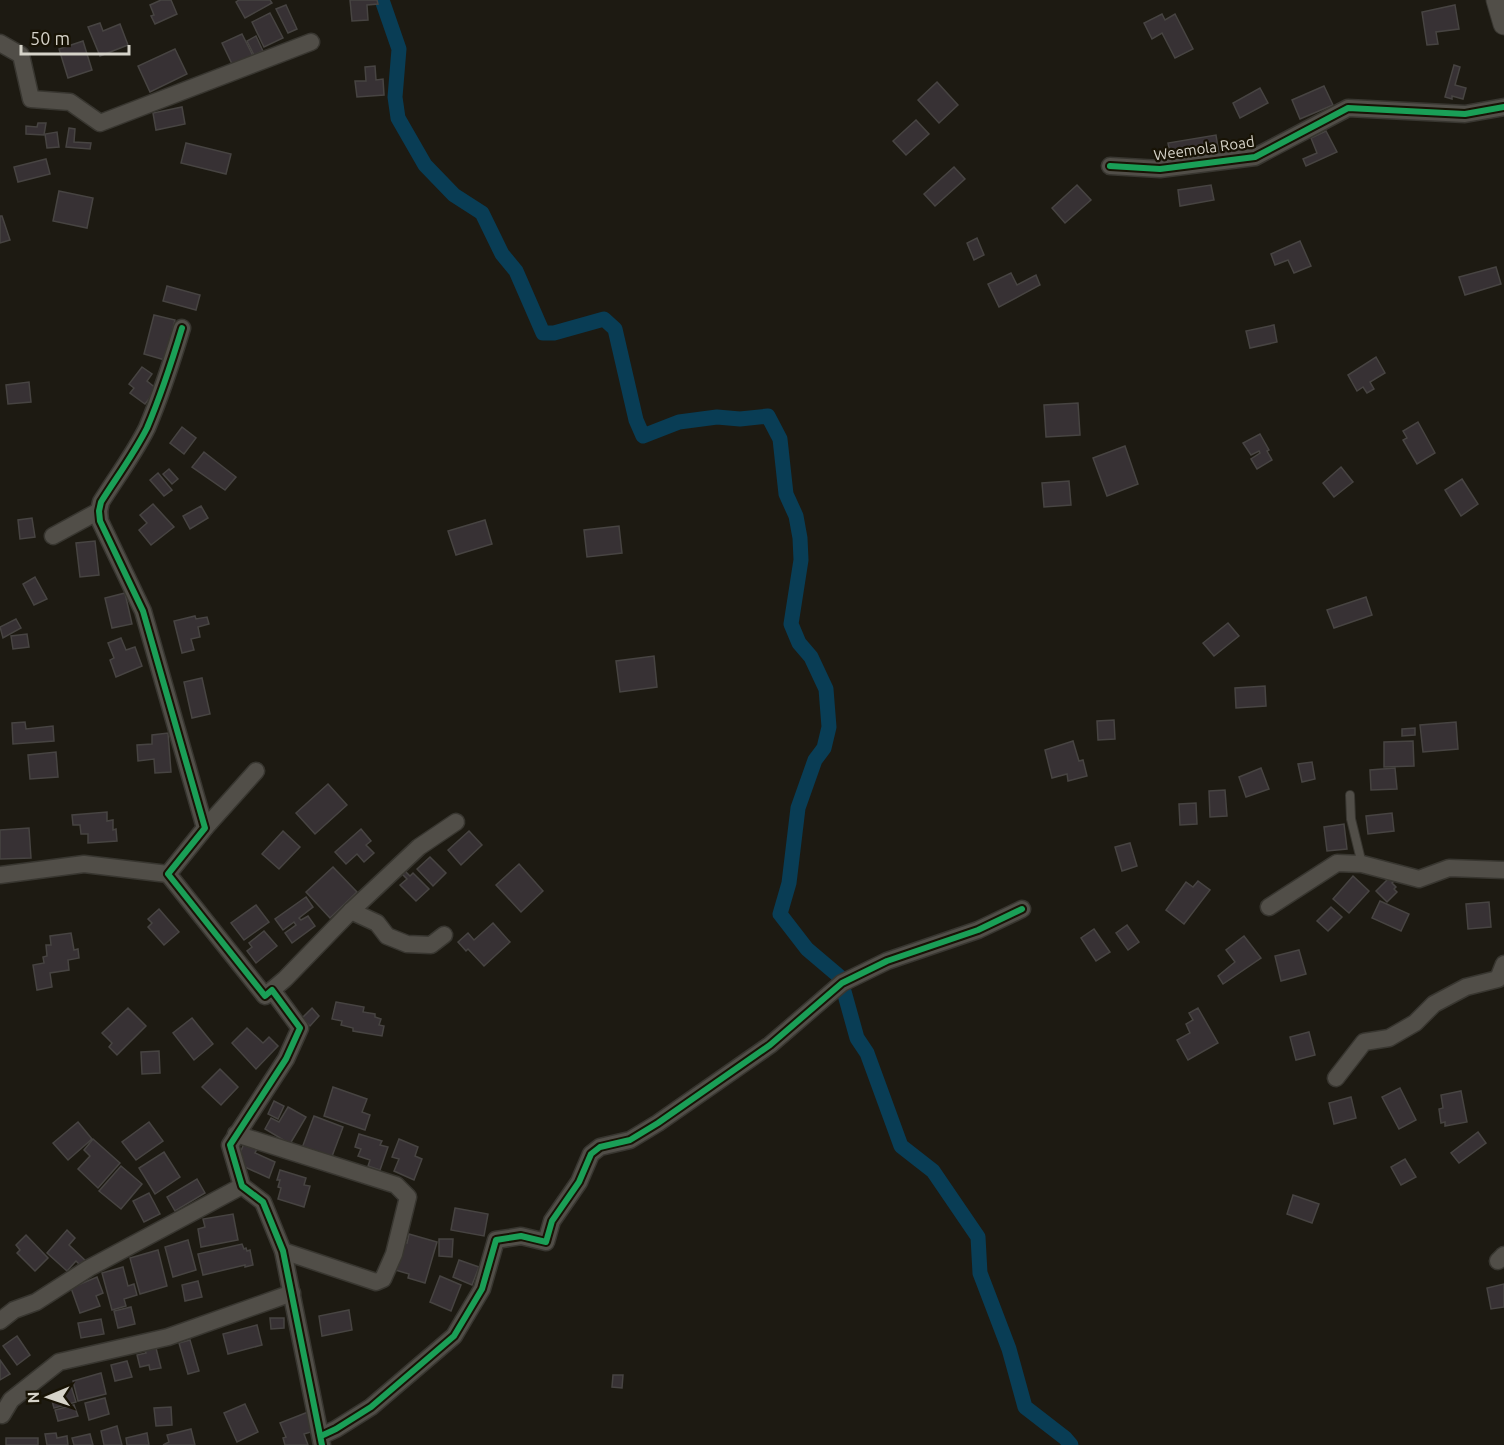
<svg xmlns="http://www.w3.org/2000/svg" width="1504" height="1445" viewBox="0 0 1504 1445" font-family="Ubuntu,sans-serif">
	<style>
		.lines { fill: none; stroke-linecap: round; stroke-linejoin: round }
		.canal { stroke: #093d55; stroke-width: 15 }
		.building { fill: #373134; stroke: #474442; stroke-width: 1.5 }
		.service-casing { stroke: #383630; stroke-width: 10 }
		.minor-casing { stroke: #383630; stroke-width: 19 }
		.tertiary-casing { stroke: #383630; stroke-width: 23 }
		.service { stroke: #514e48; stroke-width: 8 }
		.minor { stroke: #514e48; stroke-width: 16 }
		.tertiary { stroke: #514e48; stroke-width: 21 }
		.cycleway-casing { stroke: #181305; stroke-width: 10 }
		.cycleway { stroke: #1a9f57; stroke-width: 6 }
		.labels { text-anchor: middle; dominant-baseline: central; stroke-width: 4.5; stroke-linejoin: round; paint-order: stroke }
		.street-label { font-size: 15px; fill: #d6d3c9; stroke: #181305 }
	</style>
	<rect width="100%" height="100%" fill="#1d1a12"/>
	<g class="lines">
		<path class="canal" d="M382,0L399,49L395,97L398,118L425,165L454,195L482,213L502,254L516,271L543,333H554L604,319L615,329L636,420L643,436L679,422L717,417L740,419L768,416L780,439L786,494L796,516L800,538L801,560L791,624L799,643L811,657L826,689L829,727L824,748L815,760L798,808L789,883L780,914L807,949L840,977L857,1038L867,1053L901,1146L933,1171L978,1237L980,1273L1009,1349L1025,1407L1065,1438L1071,1445"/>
	</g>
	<g class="building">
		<path d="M161,0H171L177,14L155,24L151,16L154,15L150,5Z"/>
		<path d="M239,0H270L272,3L245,18L236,2Z"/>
		<path d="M350,0H377L378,4L367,5L368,20L352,21Z"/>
		<path d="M286,5L297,29L288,33L276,9Z"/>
		<path d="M1455,5L1459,29L1436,32L1438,44L1427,45L1422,12Z"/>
		<path d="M270,13L283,38L264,47L252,22Z"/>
		<path d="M1162,14L1165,20L1175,14L1193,49L1175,58L1162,33L1152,39L1144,23Z"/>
		<path d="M100,23L103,31L120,24L128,45L100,56L88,27Z"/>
		<path d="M242,34L253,56L233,66L222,43Z"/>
		<path d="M256,36L263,51L254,55L247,41Z"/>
		<path d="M83,41L92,70L68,78L59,49Z"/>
		<path d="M175,49L187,74L150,92L138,66Z"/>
		<path d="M1454,65L1460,67L1455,85L1466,88L1463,99L1452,96V99L1445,97Z"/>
		<path d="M375,66L376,80L383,79L384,95L357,97L355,81H366L365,67Z"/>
		<path d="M937,82L958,105L939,123L918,100Z"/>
		<path d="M1324,86L1333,105L1300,119L1292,100Z"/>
		<path d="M1260,88L1268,103L1240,118L1233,103Z"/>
		<path d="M182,107L185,124L156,130L153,113Z"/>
		<path d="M916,120L929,134L906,155L893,141Z"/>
		<path d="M38,123H46L44,135L26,134V126L37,127Z"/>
		<path d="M69,128L75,129L74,142L91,143L90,149L66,147Z"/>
		<path d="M1326,131L1337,152L1306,166L1303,159L1317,153L1311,138Z"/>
		<path d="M57,132L59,147L47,148L45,134Z"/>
		<path d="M1216,135L1219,154L1172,162L1168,143Z"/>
		<path d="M186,143L231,154L226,174L181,163Z"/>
		<path d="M46,159L50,174L18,182L14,167Z"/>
		<path d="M954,167L965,179L935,206L924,194Z"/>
		<path d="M1077,185L1091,200L1065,223L1052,208Z"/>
		<path d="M1211,185L1214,200L1180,206L1178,190Z"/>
		<path d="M59,191L93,198L87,228L53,221Z"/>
		<path d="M0,216H2L10,240L0,243Z"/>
		<path d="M977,238L984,255L974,260L967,243Z"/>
		<path d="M1300,241L1311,266L1294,273L1288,260L1275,265L1271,254Z"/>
		<path d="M1496,267L1501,284L1465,295L1459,277Z"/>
		<path d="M1011,273L1017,285L1036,275L1040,285L999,307L988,284Z"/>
		<path d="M167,286L200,295L196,310L163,301Z"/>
		<path d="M154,315L175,320L165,360L144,354Z"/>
		<path d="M1274,325L1277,342L1250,348L1246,331Z"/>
		<path d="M1376,357L1385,373L1370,382L1374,389L1367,393L1363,387L1357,391L1348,375Z"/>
		<path d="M142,367L152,374L147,381L157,389L145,404L130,393L134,388L129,384Z"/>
		<path d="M29,382L31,402L8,404L6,385Z"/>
		<path d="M1078,403L1080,435L1046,437L1044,405Z"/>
		<path d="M1418,422L1435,453L1417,464L1403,440L1407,438L1403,431Z"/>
		<path d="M182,427L196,438L184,454L170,443Z"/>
		<path d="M1260,434L1269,450L1267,451L1272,460L1257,469L1251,459L1260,453L1259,451L1251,455L1243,443Z"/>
		<path d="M1125,446L1138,484L1107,496L1093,458Z"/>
		<path d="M204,452L236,477L225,490L192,467Z"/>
		<path d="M1341,467L1353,482L1334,497L1323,483Z"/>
		<path d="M169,469L178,479L172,484L163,474Z"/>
		<path d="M158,473L172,490L164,496L150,480Z"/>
		<path d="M1462,479L1478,504L1461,516L1445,490Z"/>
		<path d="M1069,481L1071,505L1044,507L1042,483Z"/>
		<path d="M153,504L174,527L151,545L139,530L147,523L140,515Z"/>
		<path d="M201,506L208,518L190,529L183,516Z"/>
		<path d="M32,518L35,537L20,539L18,520Z"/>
		<path d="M485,520L492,544L456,555L448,531Z"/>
		<path d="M619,526L622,553L587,557L584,530Z"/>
		<path d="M95,541L99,575L80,577L76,543Z"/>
		<path d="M35,577L47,599L34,605L23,584Z"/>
		<path d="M125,593L132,624L112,628L105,598Z"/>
		<path d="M1366,597L1372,615L1334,628L1327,610Z"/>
		<path d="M195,616L196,619L207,617L209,624L198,627L200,637L191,639L194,650L182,653L174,621Z"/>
		<path d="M16,619L21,628L3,638L0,627Z"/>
		<path d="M1228,623L1239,636L1214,656L1203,643Z"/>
		<path d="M27,634L29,647L13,649L11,636Z"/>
		<path d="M121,638L126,650L135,647L142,666L116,677L110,660L114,658L108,643Z"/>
		<path d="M654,656L657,687L620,692L616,661Z"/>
		<path d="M202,678L210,714L192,718L184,682Z"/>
		<path d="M1265,686L1266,706L1236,708L1235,688Z"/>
		<path d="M1114,720L1115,739L1098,740L1097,721Z"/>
		<path d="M25,722L26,729L53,726L54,741L13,744L12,723Z"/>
		<path d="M1456,722L1458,749L1423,752L1420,725Z"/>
		<path d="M1415,728V735L1402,736V729Z"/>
		<path d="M168,733L171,772L155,773L154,759L138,761L137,745L152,744V735Z"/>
		<path d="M1073,741L1079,761L1083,760L1087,776L1068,781L1067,774L1052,778L1045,750Z"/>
		<path d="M1413,741L1414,766L1384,767V742Z"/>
		<path d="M56,752L58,777L30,779L28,755Z"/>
		<path d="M1312,762L1315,779L1302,782L1298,764Z"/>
		<path d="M1261,768L1269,789L1246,797L1239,777Z"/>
		<path d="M1395,768L1397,789L1371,790L1370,770Z"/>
		<path d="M328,784L347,805L315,834L296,813Z"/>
		<path d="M1225,790L1227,816L1210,817L1209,791Z"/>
		<path d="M1196,803L1197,824L1180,825L1179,804Z"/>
		<path d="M107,812V821L113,820V830L116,829L117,841L88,843V834H81L80,825H73L72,815Z"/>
		<path d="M1392,813L1394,831L1368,834L1366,816Z"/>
		<path d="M1344,824L1347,849L1327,851L1324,827Z"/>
		<path d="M29,828L31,858L0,859V830Z"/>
		<path d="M361,829L371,841L366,845L374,853L364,862L357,854L346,864L335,852Z"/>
		<path d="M283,831L300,847L279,869L262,854Z"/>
		<path d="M469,831L482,845L461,865L448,850Z"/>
		<path d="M1130,843L1137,866L1122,871L1115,847Z"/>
		<path d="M430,857L446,873L433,886L417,869Z"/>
		<path d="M519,864L543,891L521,912L496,885Z"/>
		<path d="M333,867L357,892L330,918L306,892Z"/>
		<path d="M405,871L410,876L413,873L429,889L416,901L400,885L407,879L402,874Z"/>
		<path d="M1353,876L1369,891L1349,913L1333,899Z"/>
		<path d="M1390,877L1394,881L1392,883L1396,887L1394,889L1397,892L1387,902L1376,891Z"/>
		<path d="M1198,881L1210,890L1184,924L1166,910L1186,882L1193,887Z"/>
		<path d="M306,897L313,907L299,918L301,920L308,916L315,926L292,943L285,933L296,925L294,922L283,930L275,919Z"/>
		<path d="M1380,901L1409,914L1401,931L1372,918Z"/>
		<path d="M1489,902L1491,927L1468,929L1466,904Z"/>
		<path d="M256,905L269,922L244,940L231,923Z"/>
		<path d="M1331,907L1342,917L1328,931L1317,921Z"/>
		<path d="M159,909L179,932L164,945L148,927L152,923L148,919Z"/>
		<path d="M493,923L510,942L484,966L468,949L466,951L458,942L468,933L474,940Z"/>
		<path d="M1127,925L1139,942L1128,950L1116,933Z"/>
		<path d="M1094,929L1110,952L1096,961L1081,938Z"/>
		<path d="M264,931L277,946L256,963L247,951L252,947L249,943Z"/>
		<path d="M71,933L74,950L78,949L79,958L68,960L69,970L50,973L52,987L37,990L33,965L44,963L43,957L47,956L46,945H51L50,936Z"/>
		<path d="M1244,936L1261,958L1223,984L1218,976L1235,962L1226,950Z"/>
		<path d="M1299,950L1306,974L1281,981L1275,956Z"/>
		<path d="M336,1002L364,1007L363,1012L375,1014V1017L381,1019L379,1025L384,1026L382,1036L353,1031V1028L341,1025L342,1021L332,1019Z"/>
		<path d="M128,1008L146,1026L117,1055L109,1047L112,1043L102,1033Z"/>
		<path d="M312,1008L319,1016L310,1026L302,1018Z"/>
		<path d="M1198,1008L1218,1043L1188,1060L1177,1040L1190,1033L1186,1024L1193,1020L1189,1013Z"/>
		<path d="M192,1018L213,1044L194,1060L173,1033Z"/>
		<path d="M247,1028L263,1043L269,1037L278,1046L256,1069L232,1043Z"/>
		<path d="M1309,1032L1315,1055L1296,1060L1290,1037Z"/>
		<path d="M159,1051L160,1073L142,1074L141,1052Z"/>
		<path d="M220,1069L238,1087L221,1105L202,1087Z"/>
		<path d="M333,1087L367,1099L362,1112L370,1115L365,1130L324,1116Z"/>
		<path d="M1400,1088L1416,1120L1399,1129L1382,1097Z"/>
		<path d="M1461,1091L1467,1122L1445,1126V1122L1441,1123L1439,1109L1443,1108L1441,1095Z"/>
		<path d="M1351,1097L1356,1118L1334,1124L1329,1103Z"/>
		<path d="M274,1101L284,1106L278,1119L268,1114Z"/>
		<path d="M288,1107L306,1117L290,1144L265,1129L271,1118L279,1122Z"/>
		<path d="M314,1116L343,1127L331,1159L302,1148Z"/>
		<path d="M78,1122L92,1139L68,1160L53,1143Z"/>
		<path d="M149,1122L163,1141L136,1160L122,1142Z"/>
		<path d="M1478,1132L1486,1143L1459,1163L1451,1153Z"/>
		<path d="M359,1134L382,1141L380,1145L388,1147L380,1170L368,1166L370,1160L358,1156L361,1149L355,1147Z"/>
		<path d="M93,1139L120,1163L98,1188L78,1169L90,1156L84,1150Z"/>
		<path d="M399,1139L418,1147L415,1156L422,1159L414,1180L394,1171L399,1159L392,1157Z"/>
		<path d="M245,1141L258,1147L255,1153L275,1162L269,1178L236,1163Z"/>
		<path d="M164,1152L180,1177L155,1194L139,1168Z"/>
		<path d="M1405,1159L1416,1177L1401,1185L1391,1167Z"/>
		<path d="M121,1166L142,1184L121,1209L99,1191Z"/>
		<path d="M280,1170L306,1178L304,1185L310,1186L304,1207L278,1199L281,1188L278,1187L280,1180H277Z"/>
		<path d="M197,1179L205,1193L175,1211L167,1197Z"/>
		<path d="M149,1193L160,1214L144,1222L133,1201Z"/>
		<path d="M1293,1195L1319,1204L1312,1223L1287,1214Z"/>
		<path d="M455,1208L488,1214L484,1236L451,1230Z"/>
		<path d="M233,1214L238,1240L201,1247L198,1229L205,1227L203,1219Z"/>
		<path d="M67,1230L75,1238L69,1245L88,1263L83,1268L76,1261L67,1271L47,1253Z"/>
		<path d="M409,1234L437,1242L425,1283L408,1278L409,1274L392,1269L401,1241L407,1243Z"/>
		<path d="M26,1235L48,1258L35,1271L17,1253L20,1250L16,1245Z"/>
		<path d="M439,1239H453L452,1257L439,1256Z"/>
		<path d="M188,1240L196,1270L173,1277L165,1247Z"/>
		<path d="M242,1244L244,1249L246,1248L247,1251L250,1250L253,1265L245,1267V1265L203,1275L198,1254Z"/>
		<path d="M158,1250L167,1286L140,1294L130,1258Z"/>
		<path d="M459,1260L479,1267L472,1285L453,1277Z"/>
		<path d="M123,1267L128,1286L134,1284L137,1295L124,1299L126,1306L112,1310L102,1273Z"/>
		<path d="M440,1276L461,1285L451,1311L430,1302Z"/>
		<path d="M97,1277L103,1293L96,1296L100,1306L80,1313L71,1288Z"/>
		<path d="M198,1281L202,1297L185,1301L182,1285Z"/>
		<path d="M1504,1284V1307L1491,1309L1487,1288Z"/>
		<path d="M131,1307L135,1324L118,1328L114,1311Z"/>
		<path d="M349,1310L352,1330L322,1336L319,1316Z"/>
		<path d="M270,1318H284V1328L271,1329Z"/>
		<path d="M101,1319L104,1334L81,1338L78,1323Z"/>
		<path d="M257,1325L262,1345L228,1354L223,1334Z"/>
		<path d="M17,1336L30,1355L17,1365L3,1346Z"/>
		<path d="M190,1340L199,1371L188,1374L179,1343Z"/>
		<path d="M156,1348L161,1368L150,1370L149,1365L140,1367L137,1355L146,1353L145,1350Z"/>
		<path d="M0,1360L10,1374L0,1380Z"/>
		<path d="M127,1361L132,1377L115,1381L111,1365Z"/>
		<path d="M101,1373L106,1394L78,1401L73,1381Z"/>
		<path d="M613,1375H623L622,1388L612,1387Z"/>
		<path d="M71,1386L76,1402L54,1408L51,1397L66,1393L64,1388Z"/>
		<path d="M105,1398L109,1414L89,1420L85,1403Z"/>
		<path d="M245,1404L258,1432L237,1442L224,1413Z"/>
		<path d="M74,1405L78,1416L58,1421L55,1410Z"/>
		<path d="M171,1407L172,1425L156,1426L154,1408Z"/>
		<path d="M308,1412L314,1431L304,1434L308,1445H285L283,1438L286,1437L280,1423Z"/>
		<path d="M117,1426L122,1445H104L101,1431Z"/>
		<path d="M191,1429L195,1445H163L169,1442L167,1435Z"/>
		<path d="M56,1433L57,1438L67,1436L68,1445H47L45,1434Z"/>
		<path d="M147,1433L149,1445H127L126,1438Z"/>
		<path d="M90,1434L93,1445H74L72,1438Z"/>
		<rect x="6" y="1438" width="32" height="7"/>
	</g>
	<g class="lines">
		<defs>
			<path id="service" d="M1350,795L1351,819L1362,864"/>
			<g id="minor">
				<path d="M0,43L21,55L31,99L70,102L100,123L311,42"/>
				<path d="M1110,166L1160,169L1255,157L1348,108L1465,114L1504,107"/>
				<path d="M182,328C172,361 161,395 147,428C134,454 116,478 101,502L99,511L100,521L143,611L205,828L168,874L265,996L272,990L300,1028L286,1059L230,1145L242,1186L263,1202L283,1251L322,1445"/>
				<path d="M53,536L99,511"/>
				<path d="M205,828L256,771"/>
				<path d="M0,875L84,864L168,874"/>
				<path d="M1269,907L1337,863L1362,864L1419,879L1449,868L1504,870"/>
				<path d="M351,911L377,923L387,936L407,944L431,945L444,935"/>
				<path d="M272,990L285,979L351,911L419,847L456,822"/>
				<path d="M1336,1078L1364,1042L1389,1038L1415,1023L1434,1004L1466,987L1498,979L1504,964"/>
				<path d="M236,1134L396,1185L408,1197L394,1254L383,1279L376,1282L283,1251"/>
				<path d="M1498,1261L1504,1255"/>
				<path d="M0,1321L14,1310L36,1302L89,1268L242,1186"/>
				<path d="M2,1415L11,1400L59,1362L168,1337L292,1293"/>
				<path d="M321,1436L336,1429L371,1407L454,1336L482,1289L496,1240L521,1236L546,1242L552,1221L579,1182L591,1154L600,1147L630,1140L658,1123L770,1045L842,983L887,961L978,930L1022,909"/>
			</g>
			<path id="tertiary" d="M1497,0L1504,24"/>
		</defs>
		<use href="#service" class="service-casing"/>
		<use href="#minor" class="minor-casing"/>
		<use href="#tertiary" class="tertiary-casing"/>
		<use href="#service" class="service"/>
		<use href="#minor" class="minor"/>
		<use href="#tertiary" class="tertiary"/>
		<defs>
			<g id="cycleway">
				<path d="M1110,166L1160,169L1255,157L1348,108L1465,114L1504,107"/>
				<path d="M182,328C172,361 161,395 147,428C134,454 116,478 101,502L99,511L100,521L143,611L205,828L168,874L265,996L272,990L300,1028L286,1059L230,1145L242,1186L263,1202L283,1251L322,1445"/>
				<path d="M321,1436L336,1429L371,1407L454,1336L482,1289L496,1240L521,1236L546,1242L552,1221L579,1182L591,1154L600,1147L630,1140L658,1123L770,1045L842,983L887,961L978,930L1022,909"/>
			</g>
		</defs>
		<use href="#cycleway" class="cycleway-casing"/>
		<use href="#cycleway" class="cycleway"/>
	</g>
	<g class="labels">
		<g class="street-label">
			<text transform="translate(1204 148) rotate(-8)">Weemola Road</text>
		</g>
	</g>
	<g transform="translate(48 1397) rotate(268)" stroke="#181305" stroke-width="4.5" paint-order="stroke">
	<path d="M0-4.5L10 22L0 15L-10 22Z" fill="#d6d3c9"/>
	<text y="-9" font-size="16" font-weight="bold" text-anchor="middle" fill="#d6d3c9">N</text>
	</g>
	<path d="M21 45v9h108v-9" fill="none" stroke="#d6d3c9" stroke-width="3"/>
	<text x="30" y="45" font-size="18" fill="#d6d3c9" stroke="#181305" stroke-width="4.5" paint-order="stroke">50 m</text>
</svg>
